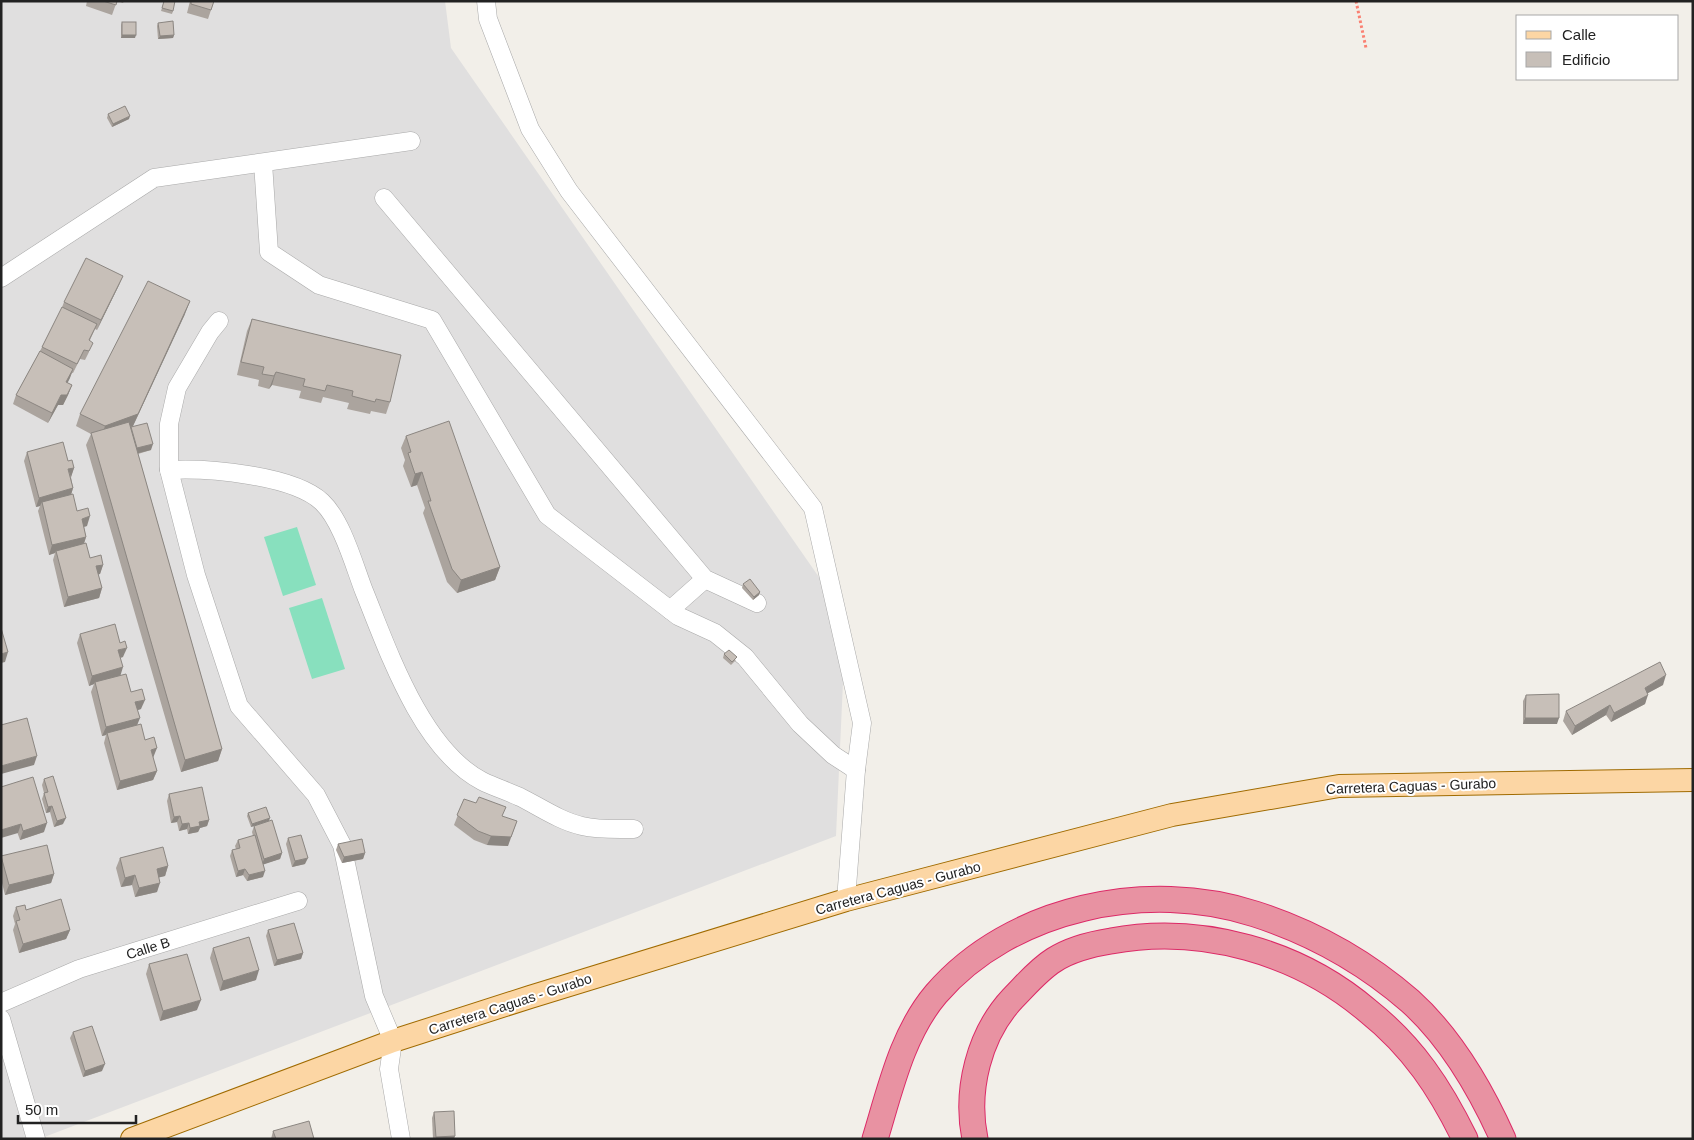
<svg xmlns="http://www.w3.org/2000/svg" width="1694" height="1140" viewBox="0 0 1694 1140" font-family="Helvetica,sans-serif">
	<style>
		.residential { fill: #e0dfdf }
		.pitch { fill: #88e0be }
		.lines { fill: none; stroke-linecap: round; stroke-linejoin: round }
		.minor-casing { stroke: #a9a9a9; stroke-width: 19 }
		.major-casing { stroke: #a06b00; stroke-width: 24 }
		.highway-casing { stroke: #dc2a67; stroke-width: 27 }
		.path { stroke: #fa8072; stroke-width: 3; stroke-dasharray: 2.5 2.5; stroke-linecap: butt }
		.minor { stroke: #fff; stroke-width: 18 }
		.major { stroke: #fcd6a4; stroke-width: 22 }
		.highway { stroke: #e892a2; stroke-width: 25 }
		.wall { fill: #aba49e }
		.shaded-wall { fill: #8b8681 }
		.building { fill: #c7bfb8; stroke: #8b8681 }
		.labels { text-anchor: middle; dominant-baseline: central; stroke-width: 4; stroke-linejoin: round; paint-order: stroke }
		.street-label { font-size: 14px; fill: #222; stroke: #fff }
	</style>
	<rect width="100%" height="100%" fill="#f2efe9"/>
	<path class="residential" d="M1,1H445L451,48L846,616L836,836L39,1139H1Z"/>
	<g class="pitch">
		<path d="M297,527L316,585L283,596L264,537Z"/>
		<path d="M322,598L345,669L312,679L289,608Z"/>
	</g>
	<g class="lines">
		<defs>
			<g id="minor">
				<path d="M486,1L488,19L530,129L569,191L813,508L862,723L856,770L846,900"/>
				<path d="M263,163L269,252L319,285L432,320L547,515L678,616L715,633L745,657L800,724L833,755L856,770"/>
				<path d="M384,198L705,579L757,603"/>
				<path d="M1,278L154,178L411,141"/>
				<path d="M219,321L210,332L177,388L169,424V470L196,575L239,706L316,795L342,845L374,996L393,1041L389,1069L401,1139"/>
				<path d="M169,470C208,468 293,475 322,502C342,521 354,565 364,591C388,650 421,749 482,781C494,787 507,791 520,797C540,807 560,821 582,826C599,830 617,829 634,829"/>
				<path d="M670,610L705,579"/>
				<path d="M1,1003L79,969L298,901"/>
				<path d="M1,1019L36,1139"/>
			</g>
			<path id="major" d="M132,1139L393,1041L530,997L846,900L1172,815L1339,786L1693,780"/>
			<g id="highway">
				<path d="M875,1139C890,1090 902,1034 936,994C1011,907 1148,879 1255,914C1311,932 1365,962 1410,1001C1450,1037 1481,1090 1503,1139"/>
				<path d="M975,1139C965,1090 979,1034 1013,998C1026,985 1038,970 1054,960C1071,949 1092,944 1111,941C1201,924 1299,952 1368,1011C1413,1047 1440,1088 1465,1139"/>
			</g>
		</defs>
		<use href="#minor" class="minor-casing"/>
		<use href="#major" class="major-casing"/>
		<use href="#highway" class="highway-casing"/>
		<path class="path" d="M1356,1L1366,48"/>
		<use href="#minor" class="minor"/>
		<use href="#major" class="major"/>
		<use href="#highway" class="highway"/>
	</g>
	<g class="wall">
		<path d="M87,1H124L123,3L117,1L112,15L86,6Z"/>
		<path d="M164,1L173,11L172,14L161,11Z"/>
		<path d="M190,1H214L208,19L187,13Z"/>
		<path d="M122,22L135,38H121V25Z"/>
		<path d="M158,23L174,35L173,38L158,39L157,26Z"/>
		<path d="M108,114L129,119L112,127L107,118Z"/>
		<path d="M123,276L119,285L97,330L95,329L90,340L89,352L85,360L80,359L73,373H72L67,383L72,385L68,395L63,405H58L48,423L13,404L16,395L40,351L61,310L64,302Z"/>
		<path d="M185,314L133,426L151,450L138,454L222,749L218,761L181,772L86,445L91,434L76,426L80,414Z"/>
		<path d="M252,319L390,402L386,414L371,411L370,414L347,409L349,403L323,397L321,403L299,398L301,391L272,385L269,389L258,386L259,380L237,375L247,331Z"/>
		<path d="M406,436L500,567L495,580L457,593L447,582L423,513L425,508L417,485L411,487L403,466L405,460L401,448Z"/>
		<path d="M27,452L68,461L74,468L71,477L73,488L71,495L77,511L87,526L84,527L86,537L84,544L90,558L103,565L100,574H98L102,588L99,598L64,607L53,560L55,553L49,555L38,511L40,506L36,507L24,461Z"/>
		<path d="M743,584L760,592L759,595L753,600L742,588Z"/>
		<path d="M80,634L123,657L120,658V676L131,692L141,709L137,710V725L145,740L153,758L157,771L153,780L117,790L104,743L106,735L102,736L91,692L94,684L89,686L77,643Z"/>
		<path d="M724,654L736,660L731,665L723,658Z"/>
		<path d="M1663,685L1647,693L1645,704L1611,722L1606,715L1572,735L1563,721L1566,711Z"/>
		<path d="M1526,695L1557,724H1523V701Z"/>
		<path d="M44,779L63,824L54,827L50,812L46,813L42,799L44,793L42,785Z"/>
		<path d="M1,787L44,832L20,840Z"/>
		<path d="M169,794L209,820L207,826L200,828L198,832L188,834L187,829L179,831L177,822L171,823L167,801Z"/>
		<path d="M464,799L502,816L508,846L487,845L474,840L454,825Z"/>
		<path d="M248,813L269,821L282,853L280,859L263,864V877L247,881L243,875L236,877L230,856L232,850L236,849L235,846L238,840L253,836L252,832L254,826L251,827L247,816Z"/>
		<path d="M288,838L305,864L292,867L286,844Z"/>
		<path d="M338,844L365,853L363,859L342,863L336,850Z"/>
		<path d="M1,856L54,874L51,883L5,895L1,879Z"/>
		<path d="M120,858L168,866L165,876L159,877L157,892L135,897L132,885L121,887L116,868Z"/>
		<path d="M16,907L70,930L66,939L19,953L13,930L15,924L13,916Z"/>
		<path d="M268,930L303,953L301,959L274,966L266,936Z"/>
		<path d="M213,948L256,980L220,991L210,958Z"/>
		<path d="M149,964L197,1010L160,1021L146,974Z"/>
		<path d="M73,1032L102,1071L83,1077L70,1038Z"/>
		<path d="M434,1112L454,1139H433L432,1118Z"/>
		<path d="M273,1131L314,1139H271Z"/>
	</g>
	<g class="shaded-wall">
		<path d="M122,35H136L135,38H121Z"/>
		<path d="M174,35L173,38L158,39L160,36Z"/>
		<path d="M130,116L129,119L112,127L113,124Z"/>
		<path d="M123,276L119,285L97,330L101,320Z"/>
		<path d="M190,301L185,314L133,426L101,439L105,426Z"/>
		<path d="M73,369L70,378L63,392L66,382Z"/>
		<path d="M276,372L272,385L269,389L274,376Z"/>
		<path d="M72,385L68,395L63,405H58L48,423L52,413L61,395Z"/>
		<path d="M153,444L151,450L135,454L137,448Z"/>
		<path d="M74,468L71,477L68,469Z"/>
		<path d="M422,472L417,485L411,487L415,474Z"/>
		<path d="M73,488L70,498L42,502L40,506L36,507L39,498Z"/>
		<path d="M90,516L87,526L78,528L82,519Z"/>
		<path d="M86,537L83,546L56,551L55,553L49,555L52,545Z"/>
		<path d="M103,565L100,574L93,576L96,566Z"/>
		<path d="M500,567L495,580L457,593L461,580Z"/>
		<path d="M102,588L99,598L64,607L68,597Z"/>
		<path d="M760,592L759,595L753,600L754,597Z"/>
		<path d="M127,648L123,657L115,659L118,650Z"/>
		<path d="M8,652L5,662L1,663V654Z"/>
		<path d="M123,667L120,677L95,682L94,684L89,686L92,676Z"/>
		<path d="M1666,675L1663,685L1641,697L1645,688Z"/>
		<path d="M1648,695L1645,704L1611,722L1614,713Z"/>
		<path d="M145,700L141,709L132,712L135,702Z"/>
		<path d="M1610,705L1606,715L1572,735L1575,726Z"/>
		<path d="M140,718L136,728L107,733L106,735L102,736L106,727Z"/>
		<path d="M1525,718H1559L1557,724H1523Z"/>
		<path d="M157,748L153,758L151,750Z"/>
		<path d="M222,749L218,761L181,772L185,760Z"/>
		<path d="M37,756L34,765L1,774V766Z"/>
		<path d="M157,771L153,780L117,790L120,781Z"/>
		<path d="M52,806L50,812L46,813L48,807Z"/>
		<path d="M180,816L177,822L171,823L174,817Z"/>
		<path d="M66,818L63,824L54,827L57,821Z"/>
		<path d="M270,818L269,821L251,827L252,824Z"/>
		<path d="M209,820L207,826L200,828L198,832L188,834L190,828L199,822Z"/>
		<path d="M517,821L508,846L487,845L491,836Z"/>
		<path d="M47,823L44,832L20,840L23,831Z"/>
		<path d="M189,823L187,829L179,831L182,824Z"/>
		<path d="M21,824L18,833L1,838V830Z"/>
		<path d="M282,853L280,859L262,865L264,859Z"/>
		<path d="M365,853L363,859L342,863L344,857Z"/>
		<path d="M308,858L305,864L292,867L295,861Z"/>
		<path d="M168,866L165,876L153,879L157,869Z"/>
		<path d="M245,869L243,875L236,877L238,871Z"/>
		<path d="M265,871L263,877L247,881L249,875Z"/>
		<path d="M54,874L51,883L5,895L9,885Z"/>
		<path d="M135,875L132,885L121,887L125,878Z"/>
		<path d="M160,883L157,892L135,897L139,888Z"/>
		<path d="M70,930L66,939L19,953L23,944Z"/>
		<path d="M303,953L301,959L274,966L277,960Z"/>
		<path d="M259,970L256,980L220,991L223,981Z"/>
		<path d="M201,1000L197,1010L160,1021L163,1011Z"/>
		<path d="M105,1064L102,1071L83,1077L85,1071Z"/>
		<path d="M455,1136L454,1139H435L436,1137Z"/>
	</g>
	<g class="building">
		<path d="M103,1H117L116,5Z"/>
		<path d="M164,1H175L173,11L162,8Z"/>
		<path d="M191,1H214L211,10L191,4Z"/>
		<path d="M173,21L174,35L160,36L158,23Z"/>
		<rect x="122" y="22" width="14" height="13"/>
		<path d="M125,106L130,116L113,124L108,114Z"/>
		<path d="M86,258L123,276L101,320L64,302Z"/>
		<path d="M148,281L190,301L138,414L105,426L80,414Z"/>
		<path d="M62,307L97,324L89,340L93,343L89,351L84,350L77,364L42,347Z"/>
		<path d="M252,319L401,355L390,402L376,399L375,402L352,396L353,391L327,385L325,391L303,386L305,379L276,372L274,376L262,374L264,367L241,362Z"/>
		<path d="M40,351L73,369L66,382L72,385L67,395H61L52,413L16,395Z"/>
		<path d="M449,421L500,567L461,580L452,569L428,501H431L422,472L415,474L408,453L411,452L406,436Z"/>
		<path d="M129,422L222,749L185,760L91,433Z"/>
		<path d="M147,423L153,444L137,448L131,427Z"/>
		<path d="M63,442L68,461L72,460L74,468L68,469L73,488L39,498L27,452Z"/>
		<path d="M73,494L77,511L88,508L90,516L82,519L86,537L52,545L42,502Z"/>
		<path d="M86,543L90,558L101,555L103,565L96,566L102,588L68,597L56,551Z"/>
		<path d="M750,579L760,592L754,597L743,584Z"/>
		<path d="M115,624L120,643L125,641L127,648L118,650L123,667L92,676L80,634Z"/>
		<path d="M1,628L8,652L1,654Z"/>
		<path d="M729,650L737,657L732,662L724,654Z"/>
		<path d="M1660,662L1666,675L1645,688L1648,695L1614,713L1610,705L1575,726L1566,711Z"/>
		<path d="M126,674L131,692L142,689L145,700L135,702L140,718L106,727L95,682Z"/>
		<path d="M1559,694V718H1525L1526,695Z"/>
		<path d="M27,718L37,756L1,766V725Z"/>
		<path d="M141,724L145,740L154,737L157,748L151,750L157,771L120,781L107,733Z"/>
		<path d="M53,776L66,818L57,821L52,806L48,807L44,793L48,792L44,779Z"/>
		<path d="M33,777L47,823L23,831L21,824L1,830V787Z"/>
		<path d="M202,787L209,820L199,822L200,826L190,828L189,823L182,824L180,816L174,817L169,794Z"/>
		<path d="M479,797L506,807L502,816L517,821L511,837L491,836L478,831L457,815L464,799L476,803Z"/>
		<path d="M266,807L270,818L252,824L248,813Z"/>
		<path d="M272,820L282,853L264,859L254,826Z"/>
		<path d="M255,835L265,871L249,875L245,869L238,871L232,850L240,848L238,840Z"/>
		<path d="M301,835L308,858L295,861L288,838Z"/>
		<path d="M362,839L365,853L344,857L338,844Z"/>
		<path d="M47,845L54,874L9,885L1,856Z"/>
		<path d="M163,847L168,866L157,869L160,883L139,888L135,875L125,878L120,858Z"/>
		<path d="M61,899L70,930L23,944L16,921L20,920L16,907L25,905L26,910Z"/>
		<path d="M294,923L303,953L277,960L268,930Z"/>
		<path d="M249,937L259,970L223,981L213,948Z"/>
		<path d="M187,954L201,1000L163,1011L149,964Z"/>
		<path d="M92,1026L105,1064L85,1071L73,1032Z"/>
		<path d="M454,1111L455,1136L436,1137L434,1112Z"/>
		<path d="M309,1121L314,1139H276L273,1131Z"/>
	</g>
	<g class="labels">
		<g class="street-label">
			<text transform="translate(1411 786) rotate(-2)">Carretera Caguas - Gurabo</text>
			<text transform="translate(898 888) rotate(-15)">Carretera Caguas - Gurabo</text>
			<text transform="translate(148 948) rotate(-17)">Calle B</text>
			<text transform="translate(510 1004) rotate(-18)">Carretera Caguas - Gurabo</text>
		</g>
	</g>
	<rect width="1694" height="1140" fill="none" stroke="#222222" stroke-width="5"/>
	<rect x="1516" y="15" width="162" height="65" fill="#ffffff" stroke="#a7a7a7"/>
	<rect x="1526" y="31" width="25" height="8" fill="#fcd6a4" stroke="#a7a7a7"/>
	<text x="1562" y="40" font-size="15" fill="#222222">Calle</text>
	<rect x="1526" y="52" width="25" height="15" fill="#c7bfb8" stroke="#a7a7a7"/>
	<text x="1562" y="65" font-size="15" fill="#222222">Edificio</text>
	<path d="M18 1115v8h118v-8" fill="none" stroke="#222222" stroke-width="2.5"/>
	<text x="25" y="1115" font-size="15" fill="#222222" stroke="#ffffff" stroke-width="4" paint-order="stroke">50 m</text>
</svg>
